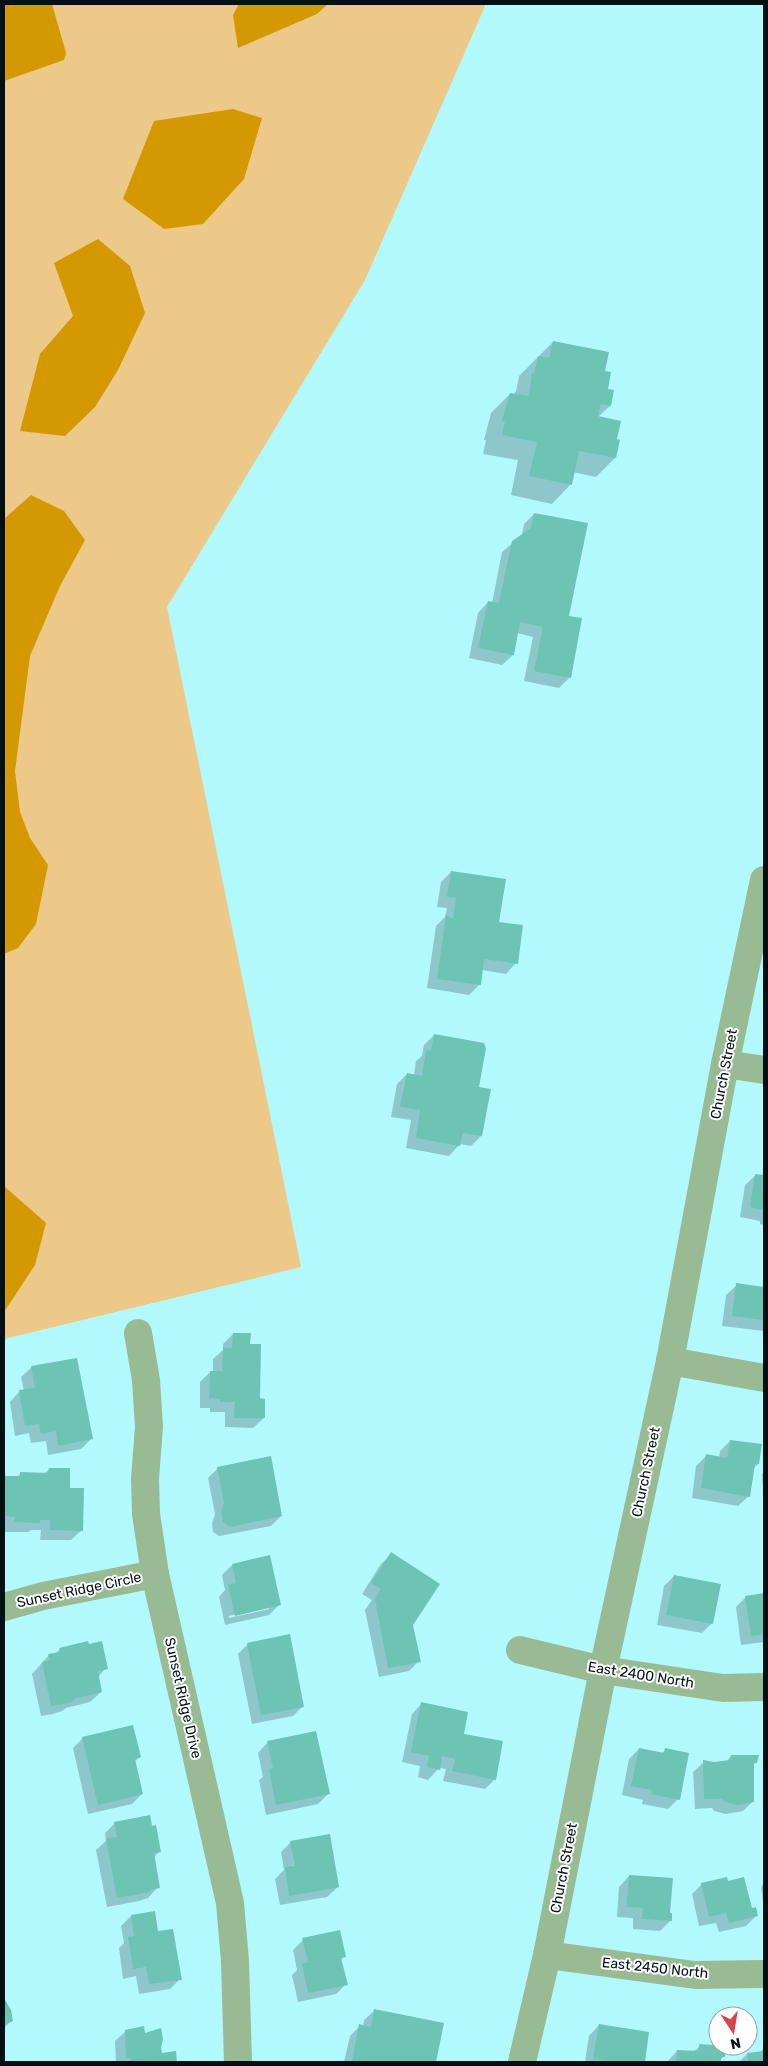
<svg xmlns="http://www.w3.org/2000/svg" width="768" height="2066" viewBox="0 0 768 2066" font-family="Rubik,sans-serif">
	<style>
		.green { fill: #ecc889 }
		.forest { fill: #d49900 }
		.shadow { fill: #0003; fill-rule: evenodd }
		.building { fill: #6dc3b4 }
		.lines { fill: none; stroke-linecap: round; stroke-linejoin: round }
		.minor { stroke: #99bb93; stroke-width: 28 }
		.labels { text-anchor: middle; dominant-baseline: central; stroke-width: 4; stroke-linejoin: round; paint-order: stroke }
		.street-label { font-size: 14px; fill: #011113; stroke: #fff }
	</style>
	<rect width="100%" height="100%" fill="#b2f9fe"/>
	<path class="green" d="M4,4H486L365,280L167,607L301,1267L4,1339Z"/>
	<g class="forest">
		<path d="M4,4H52L66,53L64,60L4,81Z"/>
		<path d="M239,4H328L317,14L238,48L233,15Z"/>
		<path d="M233,109L262,118L244,179L203,224L164,229L123,199L154,121Z"/>
		<path d="M98,239L130,266L145,313L118,370L95,407L65,436L20,431L40,354L73,316L54,263Z"/>
		<path d="M31,495L64,511L85,540L60,586L30,656L15,771L20,812L30,838L48,865L36,924L18,948L4,954V519Z"/>
		<path d="M4,1186L46,1223L35,1265L4,1312Z"/>
	</g>
	<g class="shadow">
		<path d="M553,342L604,372L610,406L598,417L615,440V458L596,477L573,472L571,484L552,504L511,495L518,460L483,454L486,440H484L491,413L510,394L513,395L516,391L519,376Z"/>
		<path d="M534,514L568,617L569,678L559,688L524,681L533,637L517,633L513,655L502,665L469,658L478,613L488,602L492,603L502,552L522,535L524,524Z"/>
		<path d="M451,872L498,923L516,963L506,974L482,970L479,985L469,995L427,988L436,926L445,917L447,908L437,907L441,882Z"/>
		<path d="M434,1035L477,1088L481,1136L471,1146L460,1144L449,1156L406,1148L411,1120L391,1117L397,1084L407,1074L414,1075L416,1061L422,1056L424,1045Z"/>
		<path d="M756,1175L764,1176V1225L760,1224V1221L740,1217L745,1185Z"/>
		<path d="M737,1285L764,1288V1331L722,1326L726,1295Z"/>
		<path d="M233,1334L249,1345L258,1400L264,1418L253,1428L225,1427V1412H210V1408H200V1382L210,1372H213V1359L223,1350V1344Z"/>
		<path d="M32,1367L91,1439L81,1449L48,1455L46,1441L31,1443L29,1433L15,1436L10,1402L20,1391H24L21,1377Z"/>
		<path d="M730,1441L758,1464L753,1469L749,1496L738,1506L692,1498L696,1466L706,1456L719,1458L720,1451Z"/>
		<path d="M218,1468L281,1516L271,1526L219,1536L213,1532L212,1523L215,1514L208,1478Z"/>
		<path d="M49,1469L69,1489L82,1530L71,1540H40L41,1530H31L28,1532H5L4,1480L6,1478H17L21,1473L44,1474Z"/>
		<path d="M764,1472V1507L762,1474Z"/>
		<path d="M392,1554L419,1661L409,1671L379,1677L365,1610L372,1600L362,1594L381,1564Z"/>
		<path d="M232,1565L279,1605L269,1615L225,1625L219,1597L225,1590L222,1575ZM269,1607V1609L229,1618V1616Z"/>
		<path d="M674,1576L712,1623L702,1633L657,1625L664,1586Z"/>
		<path d="M764,1594V1642L741,1645L736,1607L746,1597Z"/>
		<path d="M248,1644L303,1706L293,1716L252,1724L238,1654Z"/>
		<path d="M60,1649L106,1668L98,1677L101,1692L90,1702L66,1708L62,1711L53,1714L41,1716L32,1674L49,1655L55,1654Z"/>
		<path d="M422,1703L463,1735L495,1779L485,1789L443,1781L446,1769L439,1768L428,1780L418,1777L420,1766L402,1762L412,1714Z"/>
		<path d="M83,1738L140,1757L134,1762L142,1794L132,1804L88,1814L73,1748Z"/>
		<path d="M268,1742L328,1794L318,1804L266,1815L259,1780L263,1777L258,1753Z"/>
		<path d="M639,1749L661,1754L666,1749L678,1799L668,1809L642,1804L643,1800L622,1795L629,1759Z"/>
		<path d="M731,1756L756,1762L753,1765V1801L743,1811L726,1814L714,1811L712,1808L695,1809L693,1772L704,1762L714,1763L726,1762Z"/>
		<path d="M115,1823L160,1851L154,1857L158,1887L148,1898L139,1901L107,1907L96,1850L106,1841L105,1833Z"/>
		<path d="M291,1842L338,1887L327,1897L280,1905L275,1879L284,1870L281,1852Z"/>
		<path d="M629,1876L670,1921L660,1931L633,1929V1918L617,1917L619,1887Z"/>
		<path d="M727,1883L756,1916L746,1926L719,1932L716,1923L699,1926L692,1894L702,1884Z"/>
		<path d="M764,1883V1907L761,1887Z"/>
		<path d="M131,1916L180,1979L170,1989L139,1994L136,1976L123,1979L119,1948L124,1943L121,1926Z"/>
		<path d="M303,1940L344,1956L341,1960L346,1984L336,1994L298,2002L292,1975L297,1970L293,1950Z"/>
		<path d="M4,2001L10,2011L12,2020L4,2028Z"/>
		<path d="M375,2010L443,2024L435,2062H344L350,2036L360,2026L363,2027L364,2020Z"/>
		<path d="M599,2025L648,2033L643,2062H585L589,2036Z"/>
		<path d="M126,2031L144,2034L160,2047L161,2055L175,2053L176,2062H116L115,2041Z"/>
		<path d="M700,2046L724,2056L719,2062H667L677,2051L693,2052Z"/>
		<path d="M764,2048V2062H739L747,2054L759,2053Z"/>
	</g>
	<g class="building">
		<path d="M553,341L609,352L605,371L611,372L608,389L614,390L611,406L601,404L598,416L621,421L617,439L620,440L616,458L579,451L572,485L529,476L537,442L502,435L505,422L502,421L510,393L529,396L532,373H534L538,356L549,358Z"/>
		<path d="M534,513L588,523L569,616L582,618L571,678L534,671L543,627L520,622L514,655L478,648L488,601L499,603L512,541L531,528Z"/>
		<path d="M451,871L506,879L499,922L523,925L518,964L484,959L481,985L437,979L446,915L453,919L456,898L447,897Z"/>
		<path d="M434,1034L484,1043L486,1048L479,1087L491,1089L482,1136L463,1133L460,1146L416,1138L420,1110L400,1107L407,1073L422,1076L426,1050L431,1051Z"/>
		<path d="M755,1174L764,1175V1210L750,1207Z"/>
		<path d="M736,1283L764,1287V1320L732,1316Z"/>
		<path d="M233,1333H251L250,1344H261L260,1398L265,1399V1418H234L235,1402H220V1399L209,1398L210,1371H222L223,1348H232Z"/>
		<path d="M77,1358L93,1439L58,1446L56,1431L41,1434L39,1424L25,1426L19,1390L35,1388L31,1366Z"/>
		<path d="M730,1440L762,1444L759,1464H755L750,1497L701,1488L706,1454L727,1458Z"/>
		<path d="M271,1456L282,1516L230,1527L223,1522L221,1512L224,1503L217,1467Z"/>
		<path d="M49,1468H70V1488H84L83,1531L50,1530V1520H40V1523L14,1522L15,1517L4,1516L5,1476H20V1472L48,1473Z"/>
		<path d="M391,1552L440,1584L413,1625L421,1662L388,1668L375,1599L381,1589L371,1583Z"/>
		<path d="M270,1555L281,1605L235,1616L228,1585L236,1583L232,1564Z"/>
		<path d="M674,1575L721,1584L713,1624L666,1615Z"/>
		<path d="M764,1593V1634L751,1636L745,1596Z"/>
		<path d="M290,1634L304,1707L261,1715L247,1643Z"/>
		<path d="M88,1641L89,1644L102,1641L108,1669L98,1671L102,1692L74,1699V1701L64,1704L51,1706L42,1662L50,1660L48,1654L61,1652L59,1648Z"/>
		<path d="M421,1702L468,1712L464,1734L503,1741L496,1780L452,1771L455,1759L442,1756L440,1770L427,1767L429,1756L411,1752Z"/>
		<path d="M133,1725L141,1757L135,1759L143,1794L98,1805L82,1737Z"/>
		<path d="M316,1731L330,1794L276,1805L269,1769L273,1768L267,1741Z"/>
		<path d="M639,1748L664,1753L665,1748L689,1753L680,1800L651,1794L652,1790L631,1786Z"/>
		<path d="M731,1755H759L757,1763H754V1802L737,1805L725,1802L722,1799H704L703,1760L714,1762L730,1760Z"/>
		<path d="M150,1815L152,1826L156,1825L161,1852L154,1853L160,1888L150,1890V1892L117,1898L106,1839L117,1837L114,1822Z"/>
		<path d="M330,1834L339,1887L289,1896L285,1867L295,1866L290,1841Z"/>
		<path d="M629,1875L673,1878L670,1913H672V1921L642,1919L643,1908L627,1907Z"/>
		<path d="M727,1877L728,1881L744,1877L752,1908L756,1907L758,1916L729,1923L726,1913L709,1917L701,1883Z"/>
		<path d="M155,1911L158,1931L173,1929L182,1980L149,1984L146,1967L133,1969L128,1937L134,1936L131,1915Z"/>
		<path d="M340,1930L346,1957L341,1958L348,1985L308,1993L302,1964L308,1962L302,1938Z"/>
		<path d="M4,1998L11,2010L13,2021L4,2025Z"/>
		<path d="M374,2009L444,2023L436,2062H352L359,2024L371,2027Z"/>
		<path d="M599,2024L649,2032L645,2062H610L593,2059Z"/>
		<path d="M144,2026L145,2033L161,2028L163,2039L161,2048L162,2053L176,2051L177,2062H132L130,2058H126L125,2030Z"/>
		<path d="M699,2044L726,2046L725,2057H721V2062H676L677,2050L699,2051Z"/>
		<path d="M764,2051V2062H748L747,2053Z"/>
	</g>
	<g class="lines">
		<g class="minor">
			<path d="M725,1064L764,1070"/>
			<path d="M138,1333L146,1380L149,1427L145,1479L146,1514L155,1574L230,1903L235,1961L238,2062"/>
			<path d="M670,1361L764,1378"/>
			<path d="M4,1607L43,1596L155,1574"/>
			<path d="M520,1650L603,1670L723,1688L764,1687"/>
			<path d="M547,1955L695,1975L764,1974"/>
			<path d="M522,2062L547,1955L603,1670L670,1361L725,1064L764,880"/>
		</g>
	</g>
	<g class="labels">
		<g class="street-label">
			<text transform="translate(724 1074) rotate(-79)">Church Street</text>
			<text transform="translate(646 1472) rotate(-78)">Church Street</text>
			<text transform="translate(79 1590) rotate(-12)">Sunset Ridge Circle</text>
			<text transform="translate(641 1675) rotate(9)">East 2400 North</text>
			<text transform="translate(183 1698) rotate(77)">Sunset Ridge Drive</text>
			<text transform="translate(564 1868) rotate(-79)">Church Street</text>
			<text transform="translate(655 1968) rotate(6)">East 2450 North</text>
		</g>
	</g>
	<rect width="768" height="2066" fill="none" stroke="#011113" stroke-width="10"/>
	<g transform="translate(733 2031) rotate(168)"><circle r="24" fill="#ffffff" stroke="#99a0a1"/>
	<path d="M0-4L9 19L0 12L-9 19Z" fill="#d4444c"/>
	<text y="-8" font-size="14" font-weight="bold" text-anchor="middle" fill="#011113">N</text>
	</g>
</svg>
